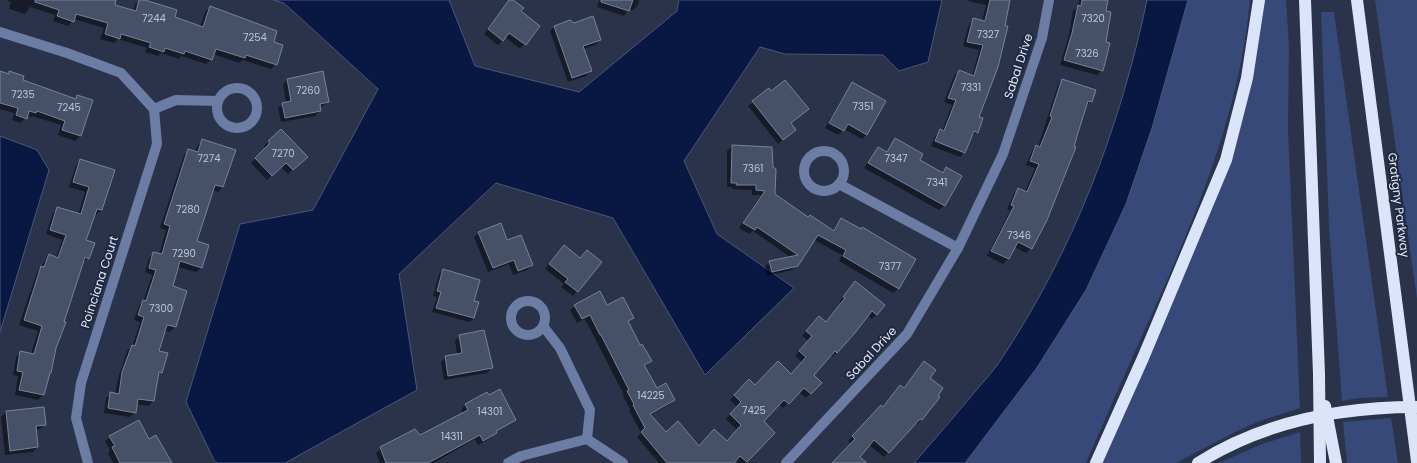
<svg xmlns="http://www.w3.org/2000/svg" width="1417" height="463" viewBox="0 0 1417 463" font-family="Poppins,sans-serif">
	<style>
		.green { fill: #364978 }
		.water { fill: #091743; stroke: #4b567a }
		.shadow { fill: #0007 }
		.building { fill: #465168; stroke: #76829b }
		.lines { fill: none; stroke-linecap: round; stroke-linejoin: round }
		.minor { stroke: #6b7da5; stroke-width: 10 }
		.highway { stroke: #dbe4f8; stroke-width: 12 }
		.labels { text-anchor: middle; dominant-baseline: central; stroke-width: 4; stroke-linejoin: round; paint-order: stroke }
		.number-label { font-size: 10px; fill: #bcc4d5 }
		.street-label { font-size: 12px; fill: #e4eaf9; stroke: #20293f }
	</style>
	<rect width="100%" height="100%" fill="#2a3349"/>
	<g class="green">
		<path d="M1188,0H1250C1240,109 1200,206 1156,305C1132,358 1109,410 1086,463H965L1036,369L1086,290L1126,204Z"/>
		<path d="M1263,0H1286L1289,47L1288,129L1300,408L1260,421L1235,432L1176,463H1101L1213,207Z"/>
		<path d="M1375,0H1417V299Z"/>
		<path d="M1321,12H1334L1388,397L1359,398L1342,401L1329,227Z"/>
		<path d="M1391,418L1398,463H1347L1343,422Z"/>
		<path d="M1300,432L1301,463H1219L1262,444Z"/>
	</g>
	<g class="water">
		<path d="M273,0H449L475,66L579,92L677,11L679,0H942L928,62L899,71L883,55L785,54L760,47L684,161L717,234L794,288L705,375L613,218L496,183L399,274L417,390L285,463H218L215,462L186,402L240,224L313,210L378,89L284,3Z"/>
		<path d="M1147,0H1188L1152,128L1126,204L1086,290L1036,369L965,463H914C934,440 954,417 973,394C982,383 992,373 1000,361C1073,252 1120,128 1147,0Z"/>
		<path d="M0,136L37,150L49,170L0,332Z"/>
	</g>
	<g class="shadow">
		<path d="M6,0H115L113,6L133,12L135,4L142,0L173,18L200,27L205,12L210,7L272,43L276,64L271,69L242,60L239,63L213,54L211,60L206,64L181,56L179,59L161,53L158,56L145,52L147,48L118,39L114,43L100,39L104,28L74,19L68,26L53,21L55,15L30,7L25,14L9,9L11,2Z"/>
		<path d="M510,0L520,12L539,26L520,49L505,37L498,45L484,34Z"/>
		<path d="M599,0H639L638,5L633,10L629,9L624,16L597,7Z"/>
		<path d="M969,0H1009L978,117L977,132L971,136L964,153L960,157L931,146L936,135L942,131L952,105L944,102L954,76L959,71L972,76L974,69L979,50L963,46L969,24L974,19L982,21L986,5L968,1Z"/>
		<path d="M1079,0H1107L1105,12L1102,70L1097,75L1060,65L1068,39L1073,11L1078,6Z"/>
		<path d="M555,26L600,40L595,45L583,49L591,71L586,76L568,82L550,31Z"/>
		<path d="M0,72L7,74L10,72L22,81L74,99L77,96L92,101L80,136L75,141L58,135L61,125L32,116L31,117L27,116L21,123L12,120L14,113L0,109Z"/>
		<path d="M287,80L328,102L320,108V111L315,116L281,122L278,108L286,103L283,84Z"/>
		<path d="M1062,80L1091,101L1086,106L1031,248L1026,253L1014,247L1008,259L1003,264L987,256L1010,211L1007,209L1014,194L1018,189L1025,192L1035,168L1026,165L1032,151L1036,146L1038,147L1058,85Z"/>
		<path d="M852,83L866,135L862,139L844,129L838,135L825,128L848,88Z"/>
		<path d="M771,93L802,114L790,124V134L778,144L748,106L753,102Z"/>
		<path d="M281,130L306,157L288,174L281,167L267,180L251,163L265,150L264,146Z"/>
		<path d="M895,139L918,160L942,173L946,169L960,177L944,206L939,210L864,168L878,148L886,152Z"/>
		<path d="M203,140L235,150L223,187L218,192L213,190L196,242L201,268L196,272L178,267L172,287L186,291L175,327L170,332L164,330L158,351L161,372L157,376L153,401L149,406L136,404L135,412L130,417L104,413L106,398L111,393L115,394L118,378L127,351L132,347L140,322L134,320L139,306L143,302L152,275L145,272L149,258L154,253L159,255L166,230L160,228L184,155L189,150L195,152L198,145Z"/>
		<path d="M732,146L774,194L808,218L833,231L841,219L914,259L898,289L893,293L839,261L842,255L814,240L792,270L767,276L765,266L770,262L790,257L753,231L749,234L739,228L761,195H752V190L732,189V187H727V151Z"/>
		<path d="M81,160L101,210L96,215L94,214L85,241L89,258L82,262L55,348L50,373L48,375L43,395L38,400L15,395L18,376L13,375L16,357L21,352L31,354L38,331L19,325L37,272L49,255L56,258L62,240L46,234L53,213L58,208L78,215L85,192L69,187L76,165Z"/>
		<path d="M479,232L507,241L532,265L527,270L513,275L509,264L488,272L474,237Z"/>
		<path d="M559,251L580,259L577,291L573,296L561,287L564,284L545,269Z"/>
		<path d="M444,270L473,302L474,318L469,322L432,312L437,297L433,296L439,274Z"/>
		<path d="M855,282L877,314L872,319L867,315L837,352L832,357L830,355L813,375L821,383L806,398L799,392L783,408L779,404L762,421L774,433L745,463H739L735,460L732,463H659L637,437L641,433L629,410L630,409L623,396L624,395L585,319L577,323L570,310L575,306H607L632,318L627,323L640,347L650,361L644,367L656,390L674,400L669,405L650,415L666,433L698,448L727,442L737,430L726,419L737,407L730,400L749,380L755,386L791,375L802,362L795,356L808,341L802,336L814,322L826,323L841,303L839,302Z"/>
		<path d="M460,336L492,368L487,373L444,380L441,362L446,357L457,355L455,340Z"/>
		<path d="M920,367L928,378L921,420L917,424L915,423L884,457L869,445L858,457L865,463H833L851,444L848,441L876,411L882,408L903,388Z"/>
		<path d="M487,393L515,419L495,432L491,438L478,445L475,439L434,463H380L376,453L381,448L420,436L463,413L461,410L465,405Z"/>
		<path d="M6,412L45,424L40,429L36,430L37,447L33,452L5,455L1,417Z"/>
		<path d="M110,437L149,441L171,463H113L108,453L110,450L105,441Z"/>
	</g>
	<g class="building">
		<path d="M35,0H116L115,5L136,11L139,0H145L177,10L175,17L203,27L210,6L277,31L274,42L283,45L277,65L246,55L245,58L216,49L212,60L185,51L184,54L165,48L164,52L149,47L151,43L121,34L120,39L105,34L108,23L76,14L74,22L57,16L59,10L35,2Z"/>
		<path d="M509,0H513L524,8L521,11L540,26L526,45L509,33L503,41L488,29Z"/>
		<path d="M601,0H633L629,11L601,2Z"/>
		<path d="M990,0H1010L1005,26H1008L998,67L979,117L983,118L978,133L974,131L965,153L935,141L940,129L944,131L956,100L948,98L959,70L974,76L983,45L967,42L973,18L985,21Z"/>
		<path d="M1082,0H1108L1106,11L1111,12L1106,42L1110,43L1103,71L1064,60L1072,33L1078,5L1081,6Z"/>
		<path d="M593,16L601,40L583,46L592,71L572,78L554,26L570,20L574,23Z"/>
		<path d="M0,71L9,74V71L24,76L23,80L76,99L77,95L93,100L81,136L62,130L65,121L37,111L36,113L29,111L27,119L16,115L18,108L0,103Z"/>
		<path d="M323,71L329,102L320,104L321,111L285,118L282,103L291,101L287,79Z"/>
		<path d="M1062,79L1096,90L1092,102L1088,101L1077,136L1074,147H1076L1047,220L1032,249L1018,242L1009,259L991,251L1014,206L1011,205L1018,188L1027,192L1039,164L1030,161L1036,145L1040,147L1052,117L1050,116Z"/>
		<path d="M785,80L809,109L791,123L796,130L783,140L752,101L769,88L771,91Z"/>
		<path d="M852,82L886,101L867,135L848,124L844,131L829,123Z"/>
		<path d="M281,129L308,157L293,170L286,163L272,176L255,158L269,144V140Z"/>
		<path d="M895,138L923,154L920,160L943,173L946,167L962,176L945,206L868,163L878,147L887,152Z"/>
		<path d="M202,139L236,150L223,187L215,185L197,241L209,245L202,268L180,261L173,286L187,291L176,327L167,325L159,351L168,353L162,373L159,372L154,401L138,399L136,413L108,408L110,392L119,394L122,372L132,345L135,346L144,317L138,315L143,300L146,301L156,270L149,268L153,252L162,254L170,226L164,224L188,149L198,152Z"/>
		<path d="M732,145L772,147L773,167L776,169L775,194L808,217L810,215L834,231L841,218L861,229L862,227L916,259L899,289L843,256L846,250L818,235L798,266L772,272L769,261L798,255L757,227L755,230L743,223L765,191L756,190V185H736L737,183H731Z"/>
		<path d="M80,159L115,170L102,210L97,209L86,240L95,243L89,259L85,257L64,322H66L56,348L51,373H50L44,395L19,390L23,372L17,371L20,351L34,354L42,326L24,320L41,266L44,267L49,254L58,258L66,235L50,230L57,207L81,214L89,187L73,182Z"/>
		<path d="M501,223L507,240L521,235L533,265L518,271L514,260L493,268L478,232Z"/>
		<path d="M564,245L580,258L587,250L602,262L578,292L565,282L568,279L549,264Z"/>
		<path d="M443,269L480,280L474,301L479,302L474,318L436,308L441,292L437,291Z"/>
		<path d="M855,281L885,305L877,315L872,311L854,334L837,353L835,351L814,375L822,383L811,394L804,388L789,404L784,400L764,421L775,433L747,462L740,456L734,463H667L641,432L645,428L633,405L634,404L627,391L629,390L601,335H600L590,315L582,319L574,305L600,291L607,305L623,297L634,318L628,321L640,345L642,344L652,361L644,365L657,388L666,383L675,400L650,414L666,432L678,421L699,446L714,429L727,441L741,425L730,414L741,402L734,395L749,379L755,385L778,361L791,374L806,357L799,351L812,336L806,331L819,316L826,322L845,298L843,297Z"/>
		<path d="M484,330L493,368L448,376L445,356L462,353L459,335Z"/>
		<path d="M924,361L936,370L930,378L943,388L938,396L940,397L922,420L920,419L889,453L874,440L860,457L867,463H832L855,439L852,436L881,405L883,407L900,385L904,388Z"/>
		<path d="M500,389L516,420L496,431L497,433L483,441L480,435L428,463H386L380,447L415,429L420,435L468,410L465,404L487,392L489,395Z"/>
		<path d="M44,407L46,425L36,426L38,447L10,451L6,411Z"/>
		<path d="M139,420L149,439L156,435L172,463H120L112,447L115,446L109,436Z"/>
	</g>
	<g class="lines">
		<g class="minor">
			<path d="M0,32L67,53L121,73L154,109L157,144L81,383L76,418L88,463"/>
			<circle cx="237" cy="108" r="20"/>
			<path d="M154,109L176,100L218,101"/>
			<circle cx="824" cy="171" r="20"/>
			<path d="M839,184L958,248"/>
			<circle cx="528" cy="318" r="17"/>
			<path d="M543,326L560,348L590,410L587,439"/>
			<path d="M508,463L521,456L587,439L623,463"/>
			<path d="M786,463L907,334L958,248L1003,154L1042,38L1049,0"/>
		</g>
		<g class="highway">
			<path d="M1305,0L1319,374L1320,463"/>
			<path d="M1357,0L1417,461"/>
			<path d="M1325,406L1336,463"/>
			<path d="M1096,463L1143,358L1226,160L1247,78L1259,0"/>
			<path d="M1198,463C1263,422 1341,407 1417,407"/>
		</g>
	</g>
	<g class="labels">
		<g class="number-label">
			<text x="154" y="18">7244</text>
			<text x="1093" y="18">7320</text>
			<text x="988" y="34">7327</text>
			<text x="255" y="37">7254</text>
			<text x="1087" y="53">7326</text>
			<text x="971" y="87">7331</text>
			<text x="308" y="90">7260</text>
			<text x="23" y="94">7235</text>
			<text x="863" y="106">7351</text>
			<text x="69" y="107">7245</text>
			<text x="283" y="153">7270</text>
			<text x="209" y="158">7274</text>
			<text x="896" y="158">7347</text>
			<text x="753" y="168">7361</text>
			<text x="937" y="182">7341</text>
			<text x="188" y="209">7280</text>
			<text x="1019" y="235">7346</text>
			<text x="184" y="253">7290</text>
			<text x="890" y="266">7377</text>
			<text x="161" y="308">7300</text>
			<text x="651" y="395">14225</text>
			<text x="754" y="410">7425</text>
			<text x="490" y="411">14301</text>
			<text x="452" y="436">14311</text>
		</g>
		<g class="street-label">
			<text transform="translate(1018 66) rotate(-72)">Sabal Drive</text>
			<text transform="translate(1399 205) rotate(83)">Gratigny Parkway</text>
			<text transform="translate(99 282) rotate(-72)">Poinciana Court</text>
			<text transform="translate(871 353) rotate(-47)">Sabal Drive</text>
		</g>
	</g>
</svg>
